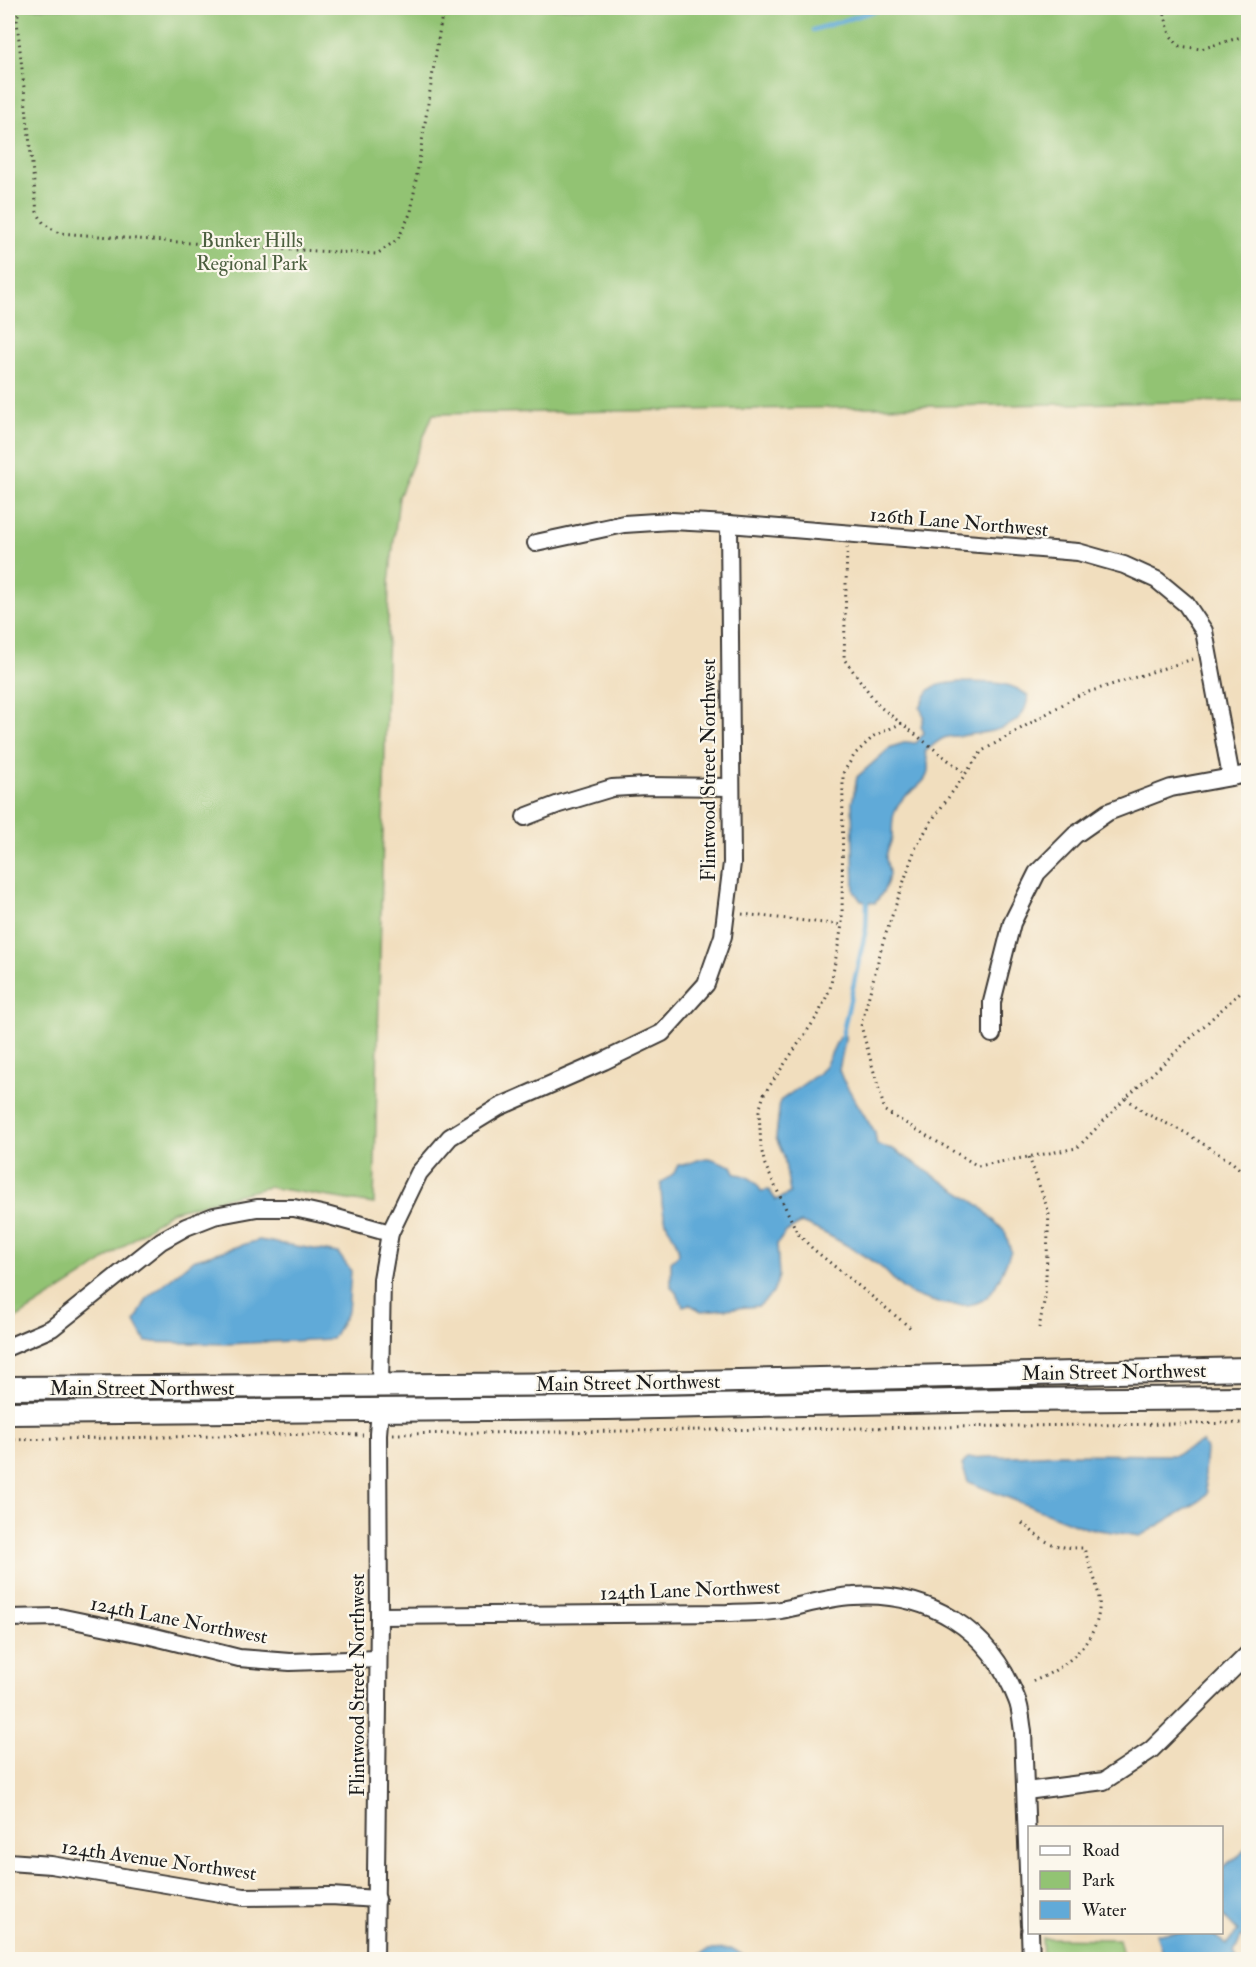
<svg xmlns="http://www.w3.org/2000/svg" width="1256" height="1967" viewBox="0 0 1256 1967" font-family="'IM FELL Double Pica',serif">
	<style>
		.green { fill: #92c373; stroke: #577048; stroke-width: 1.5 }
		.water { fill: #61aad8; stroke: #3e637a; stroke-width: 1.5 }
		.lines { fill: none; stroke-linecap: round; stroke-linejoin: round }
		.stream { stroke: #61aad8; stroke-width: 4.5 }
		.minor-casing { stroke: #3c3934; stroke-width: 20 }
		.secondary-casing { stroke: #3c3934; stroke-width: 26 }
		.path { stroke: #3c3934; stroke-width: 3; stroke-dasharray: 1.5 4.5; stroke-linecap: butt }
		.minor { stroke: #fff; stroke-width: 16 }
		.secondary { stroke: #fff; stroke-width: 22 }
		.labels { text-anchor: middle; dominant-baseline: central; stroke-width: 4.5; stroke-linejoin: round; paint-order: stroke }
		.park-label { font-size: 20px; fill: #4b5f3f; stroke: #fbf7ec }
		.street-label { font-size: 20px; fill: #1c1c1c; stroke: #fbf7ec }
	</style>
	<rect width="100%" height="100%" fill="#fbf7ec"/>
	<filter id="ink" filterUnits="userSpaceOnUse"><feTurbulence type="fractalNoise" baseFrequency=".0167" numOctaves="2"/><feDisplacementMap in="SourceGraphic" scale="12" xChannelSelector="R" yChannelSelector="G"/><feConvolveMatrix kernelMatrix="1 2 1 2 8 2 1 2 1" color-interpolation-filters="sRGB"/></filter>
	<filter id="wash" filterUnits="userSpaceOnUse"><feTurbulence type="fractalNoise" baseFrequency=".008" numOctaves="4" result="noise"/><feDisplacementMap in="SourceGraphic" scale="24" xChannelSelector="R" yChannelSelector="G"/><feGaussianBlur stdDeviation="1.35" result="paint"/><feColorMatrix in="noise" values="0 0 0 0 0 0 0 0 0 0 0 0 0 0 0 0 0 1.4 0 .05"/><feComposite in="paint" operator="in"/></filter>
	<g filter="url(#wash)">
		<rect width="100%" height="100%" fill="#f1debe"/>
		<g class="green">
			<path d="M8,8H1248V401L433,414L399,497L389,583L374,1204L268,1187L170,1212L86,1274L8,1324Z"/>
			<path d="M1042,1938L1119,1939L1124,1959H1043Z"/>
		</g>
		<g class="water">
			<path d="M959,682C983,683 1009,679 1028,696C1026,728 993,732 967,735C959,737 952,735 944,738C937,741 931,747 925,752C939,789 905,785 895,811C891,821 893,828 892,838C891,844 887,850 886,856C886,862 889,868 889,874C888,886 882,894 875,903L861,901L854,891L852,803L857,777L891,747L907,742L916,743L924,733L921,726L924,716L920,708C928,684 936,684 959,682Z"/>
			<path d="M846,1036L839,1070L843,1080L875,1133L877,1145L893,1149L979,1205L1005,1232L1011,1251C1005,1265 999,1284 988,1296C971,1314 923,1302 905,1290C895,1283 888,1272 878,1265C854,1249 828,1233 801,1223L786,1232L777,1244L779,1276L773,1293L759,1306L701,1311L689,1304L683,1306L677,1294L671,1287V1261L679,1254C678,1239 671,1236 666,1222C662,1210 661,1197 661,1183L674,1173L678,1165C689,1166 697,1158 708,1158C715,1159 724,1164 732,1166L736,1174C748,1175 756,1181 761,1191L769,1190L776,1200L790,1193L784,1157L776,1138L780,1101L819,1073L826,1064L839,1037Z"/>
			<path d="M259,1240L338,1253L351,1271L348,1311L332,1339L228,1344L146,1342L135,1322L147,1298L193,1260Z"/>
			<path d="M1202,1442L1206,1449L1204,1474L1207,1493L1200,1501L1140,1536L1085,1528L968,1482L962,1465L968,1458L1059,1454L1175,1455Z"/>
			<path d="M1248,1845V1942L1242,1936L1234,1953L1237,1959H1164L1156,1933H1210L1226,1944L1238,1932L1222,1915V1867L1239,1856Z"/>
			<path d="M708,1950L733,1949L749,1959H692Z"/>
		</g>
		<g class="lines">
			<g class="stream">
				<path d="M813,30L884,8"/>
				<path d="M842,1036L866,929L867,902"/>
			</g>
		</g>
	</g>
	<g filter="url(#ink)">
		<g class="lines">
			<defs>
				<g id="minor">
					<path d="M536,543L624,524L671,521L729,524L1078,552L1124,565L1157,580L1186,604L1204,631L1231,777"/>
					<path d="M525,817L559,804L612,788L646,786L730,787"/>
					<path d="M992,1034V1002L1012,923L1037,873L1075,835L1108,812L1171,788L1248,774"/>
					<path d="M8,1347L52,1328L161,1241L186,1227L214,1216L257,1208H294L326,1215L390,1233"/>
					<path d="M380,1386L382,1279L390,1233L419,1173L450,1137L499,1107L604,1061L662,1033L706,984L723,936L732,863L729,524"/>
					<path d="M379,1616L727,1613C745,1612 764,1613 781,1610C805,1605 829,1597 853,1596C928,1591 990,1628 1017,1700C1021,1709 1021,1721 1023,1731L1030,1926"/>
					<path d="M8,1618L59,1617L151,1636L239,1658L290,1662L378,1659"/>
					<path d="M1026,1791L1104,1781L1151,1750L1248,1654"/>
					<path d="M8,1862L51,1865L244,1897L331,1896L377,1899"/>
					<path d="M1030,1932L1031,1960"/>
					<path d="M375,1960L379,1616L378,1434L380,1410"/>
				</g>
				<g id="secondary">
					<path d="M8,1388L606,1384L1248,1369"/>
					<path d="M8,1413L607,1408L1006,1400L1248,1398"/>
				</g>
			</defs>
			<use href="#minor" class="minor-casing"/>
			<use href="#secondary" class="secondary-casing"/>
			<g class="path">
				<path d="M19,8L17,21L37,212L44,224L59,233L257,248L377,254L398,239L411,212L443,8"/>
				<path d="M1163,8L1170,35L1179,46L1201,49L1248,35"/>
				<path d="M847,547L844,659L879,706L966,774"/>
				<path d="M1193,659L1079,695L982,751L930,823L915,849L883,942L861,1026L885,1111L978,1166L1077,1148L1126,1098L1248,985"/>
				<path d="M902,723L874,736L855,754L843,773L842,925L830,989L818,1015L764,1094L759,1111L761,1148L765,1165L798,1234L813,1249L912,1329"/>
				<path d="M742,914L842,925"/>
				<path d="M1126,1098L1145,1113L1186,1133L1233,1163L1248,1177"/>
				<path d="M1029,1157L1049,1213L1045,1297L1039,1328"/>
				<path d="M393,1434L1248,1423"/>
				<path d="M8,1440L318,1434L363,1435"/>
				<path d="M1022,1523C1046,1543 1051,1548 1084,1548C1088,1562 1095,1577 1098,1592C1107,1635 1067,1669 1031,1682"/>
			</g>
			<use href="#minor" class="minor"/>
			<use href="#secondary" class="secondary"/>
		</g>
	</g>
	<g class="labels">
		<g class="park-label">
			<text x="252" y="240">Bunker Hills<tspan x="252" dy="23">Regional Park</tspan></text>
		</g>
		<g class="street-label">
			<text transform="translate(959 522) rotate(5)">126th Lane Northwest</text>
			<text transform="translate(708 770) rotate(-90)">Flintwood Street Northwest</text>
			<text transform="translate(1114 1372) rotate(-1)">Main Street Northwest</text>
			<text transform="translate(628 1383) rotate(-1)">Main Street Northwest</text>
			<text x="142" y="1388">Main Street Northwest</text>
			<text transform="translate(690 1590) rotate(-2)">124th Lane Northwest</text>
			<text transform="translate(179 1620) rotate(11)">124th Lane Northwest</text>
			<text transform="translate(357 1685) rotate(-90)">Flintwood Street Northwest</text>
			<text transform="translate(159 1860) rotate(8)">124th Avenue Northwest</text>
		</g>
	</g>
	<rect width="1256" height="1967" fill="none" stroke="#fbf7ec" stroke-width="30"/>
	<rect x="1028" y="1826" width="195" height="108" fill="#fbf7ec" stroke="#a29f99" stroke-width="1.5"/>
	<rect x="1040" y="1846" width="30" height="9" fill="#ffffff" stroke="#a29f99" stroke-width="1.5"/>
	<text x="1082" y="1856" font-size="18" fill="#1c1c1c">Road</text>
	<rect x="1040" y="1871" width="30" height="18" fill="#92c373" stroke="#a29f99" stroke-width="1.5"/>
	<text x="1082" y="1886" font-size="18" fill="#1c1c1c">Park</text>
	<rect x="1040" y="1901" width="30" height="18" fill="#61aad8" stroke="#a29f99" stroke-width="1.5"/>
	<text x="1082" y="1916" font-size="18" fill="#1c1c1c">Water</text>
</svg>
